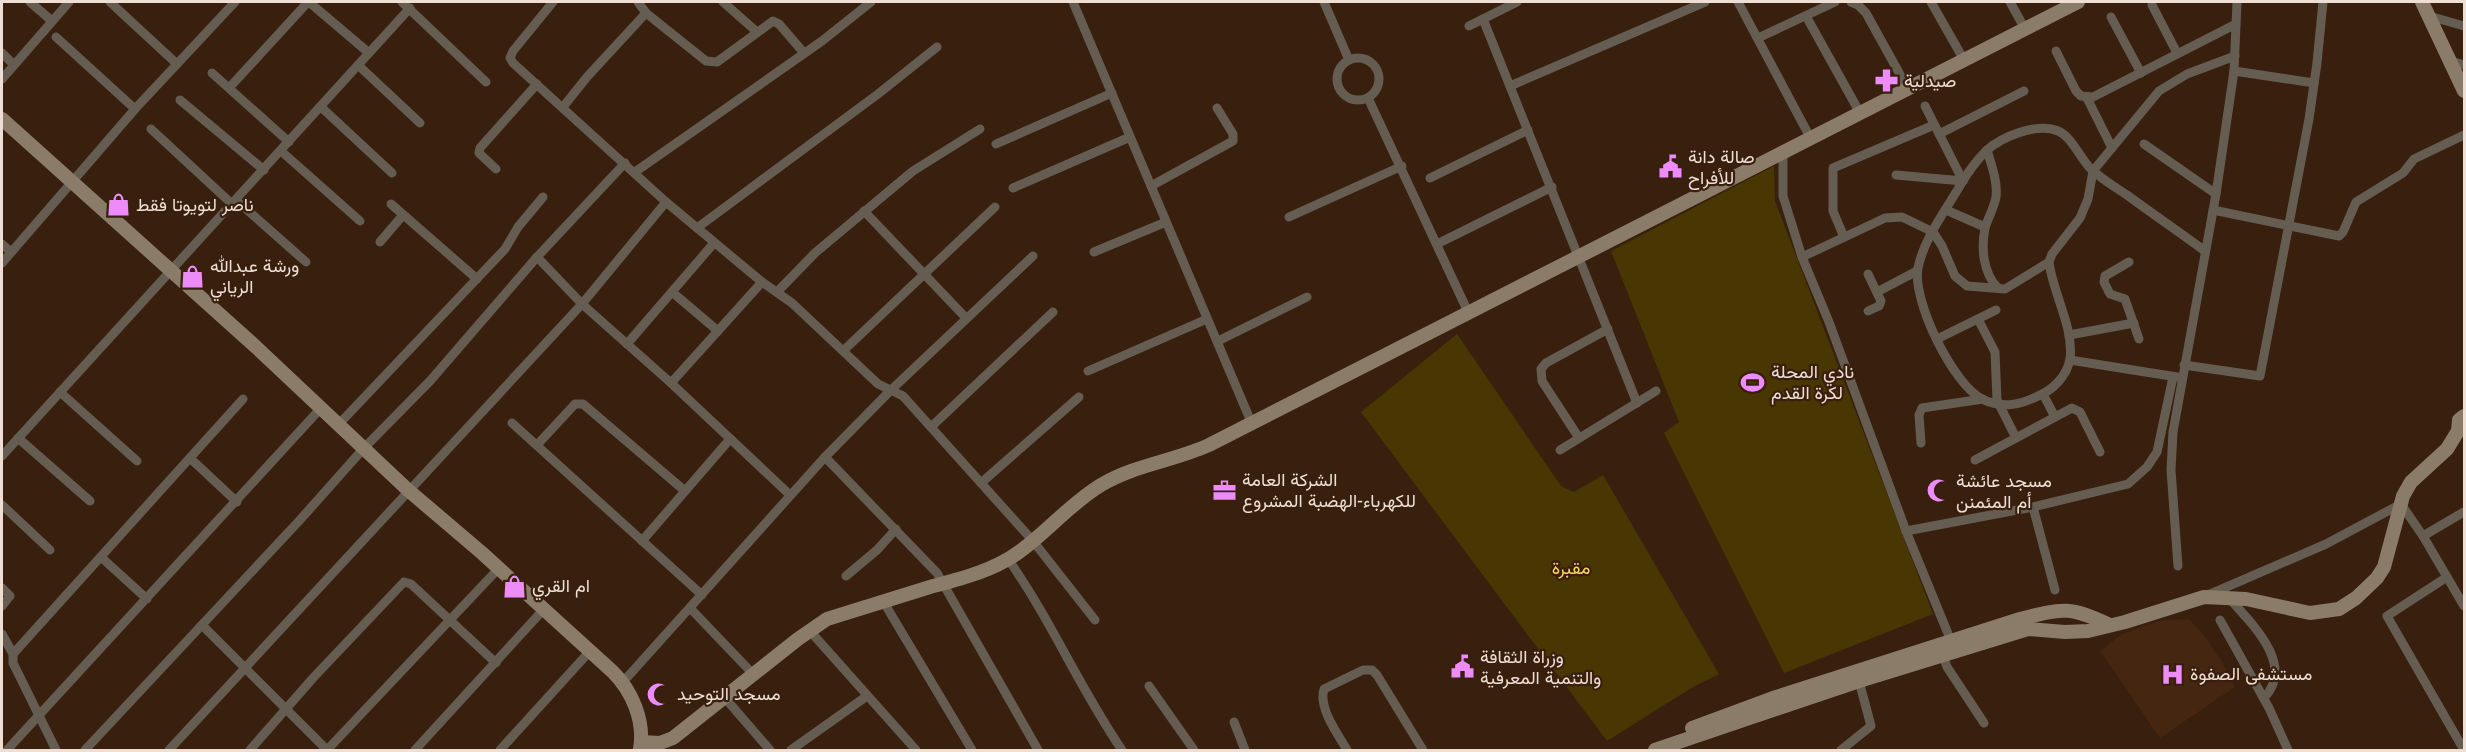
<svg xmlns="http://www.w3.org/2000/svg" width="2466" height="752" viewBox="0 0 2466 752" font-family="Helvetica,Vazirmatn,sans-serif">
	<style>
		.built { fill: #452610 }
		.green { fill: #483703 }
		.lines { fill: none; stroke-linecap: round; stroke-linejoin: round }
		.street { stroke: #665d52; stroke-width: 9 }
		.secondary { stroke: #8b7c6a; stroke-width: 14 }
		.labels { text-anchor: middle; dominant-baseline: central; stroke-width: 4.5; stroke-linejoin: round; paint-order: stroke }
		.poi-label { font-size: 18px; fill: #efded4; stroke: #381f0e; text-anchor: start }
		.park-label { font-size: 18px; fill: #fed460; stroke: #381f0e }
	</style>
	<rect width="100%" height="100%" fill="#381f0e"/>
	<path class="built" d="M2188,619L2199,629L2221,660L2235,687L2160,738L2100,651L2122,634L2139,628L2163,620Z"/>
	<g class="green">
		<path d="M1774,166L1775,201L1933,614L1784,673L1664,433L1679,422L1611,251Z"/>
		<path d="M1457,334L1561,486L1574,492L1603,475L1719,674L1693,687L1607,741L1361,412Z"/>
	</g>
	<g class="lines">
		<g class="street">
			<path d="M30,2L52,21"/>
			<path d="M110,2L177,64"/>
			<path d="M309,2L369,53"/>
			<path d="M402,2L486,82"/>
			<path d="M553,2L513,51L510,58L513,63L666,202L762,282L792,303L878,384L903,396L1033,541L1095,620"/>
			<path d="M638,2L646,13L706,61L717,62L773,21L779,24L804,53"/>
			<path d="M723,2L757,32"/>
			<path d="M1073,2L1252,424"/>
			<path d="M1324,2L1349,60"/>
			<path d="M1738,2L1811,139"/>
			<path d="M1851,2L1858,5L1866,13L1908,89"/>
			<path d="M1931,2L1964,60"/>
			<path d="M2010,2L2025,29"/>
			<path d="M2152,5L2177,53"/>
			<path d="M1806,16L1860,113"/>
			<path d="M2429,16L2464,26"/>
			<path d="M2111,17L2141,73"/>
			<path d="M1483,19L1637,403"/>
			<path d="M1469,26L1517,2"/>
			<path d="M56,37L135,109"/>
			<path d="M1758,38L1835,2"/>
			<path d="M2056,51L2076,91L2081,96L2093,97L2236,24"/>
			<path d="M2,53L14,65"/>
			<circle cx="1358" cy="79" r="21"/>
			<path d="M2451,61L2464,65"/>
			<path d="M358,65L420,123"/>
			<path d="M2234,71L2314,83"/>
			<path d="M212,73L289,142"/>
			<path d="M2,79L69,2"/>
			<path d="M1510,86L1705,2"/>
			<path d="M229,88L308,2"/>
			<path d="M1368,98L1469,314"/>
			<path d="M2087,98L2112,148"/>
			<path d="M180,100L264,170"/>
			<path d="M1925,106L1963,181"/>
			<path d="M321,107L392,173"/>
			<path d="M563,107L587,77L646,13"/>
			<path d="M151,129L232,204"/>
			<path d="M1939,134L2024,91"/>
			<path d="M996,144L1112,93"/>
			<path d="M2144,144L2216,194"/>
			<path d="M1987,150C1991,164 1998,182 1996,197C1994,208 1988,218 1985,228C1981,248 1983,272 1997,287"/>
			<path d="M281,151L360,221"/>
			<path d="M1783,153V196L1802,257L1829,322L1906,531L1951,641"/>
			<path d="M496,169L479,153L480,148L537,84"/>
			<path d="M635,172L822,41L871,2"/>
			<path d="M1896,175L1963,181"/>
			<path d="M1430,178L1528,130"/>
			<path d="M1151,186L1233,141V134L1217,108"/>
			<path d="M1013,188L1130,137"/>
			<path d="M236,200L306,262"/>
			<path d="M391,204L477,279"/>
			<path d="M1946,210L1985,227"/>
			<path d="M2213,210L2339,236L2343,232L2356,202L2403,173L2414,159L2464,135"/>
			<path d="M864,211L966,318"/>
			<path d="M1289,217L1402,166"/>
			<path d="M697,228L878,94L937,47"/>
			<path d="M1844,237L1833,211V168L1934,125"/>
			<path d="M380,242L403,215"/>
			<path d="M2,244L11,252"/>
			<path d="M1437,244L1552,187"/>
			<path d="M2205,251C2179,232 2153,214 2127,195C2115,187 2101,179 2090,168C2080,158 2072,137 2058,131C2037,122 2001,137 1986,151C1976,161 1968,172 1961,184C1946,210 1924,238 1918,268C1912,301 1953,384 1982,399C2002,409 2020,405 2038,396C2053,390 2067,376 2070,359C2074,327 2053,294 2049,262L2052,254L2080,218L2088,199L2093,171L2159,91L2187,74L2235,56"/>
			<path d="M1094,252L1166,222"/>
			<path d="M537,257L582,304L671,383L790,495"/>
			<path d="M1802,257L1885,218L1902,217L1933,232L1942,246L1955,276L1967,286L2005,289L2049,262"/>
			<path d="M2129,262L2105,276L2104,282L2110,294L2125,299L2139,339"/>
			<path d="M2,263L135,109L235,2"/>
			<path d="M778,291L815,253L913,171L980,129"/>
			<path d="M672,292L718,331"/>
			<path d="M1877,292L1917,271"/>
			<path d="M1868,311L1879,306L1881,301L1868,274"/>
			<path d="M1978,319L1995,352L1997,400L2016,438"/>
			<path d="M2069,335L2134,323"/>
			<path d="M1937,339L1996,310"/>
			<path d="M1218,341L1307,297"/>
			<path d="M627,344L714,243"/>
			<path d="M843,351L995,207"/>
			<path d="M2070,360L2177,377"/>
			<path d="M2184,365L2260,376L2309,119L2317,63L2323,2"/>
			<path d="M1088,371L1207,319"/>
			<path d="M671,383L762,282"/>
			<path d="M60,392L137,461"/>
			<path d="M2043,394L2055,417"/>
			<path d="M512,423L702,595"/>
			<path d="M339,424L505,249L518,227L543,197"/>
			<path d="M931,427L1053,312"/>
			<path d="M18,438L90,501"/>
			<path d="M1579,438L1542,381L1541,369L1546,363L1608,329"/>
			<path d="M1921,443L1919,415L1922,408L1983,399"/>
			<path d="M537,445L575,404H583L685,491"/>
			<path d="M1560,450L1656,391"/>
			<path d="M2,456L410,8"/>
			<path d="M825,457L937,573L1038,750"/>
			<path d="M191,459L237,502"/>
			<path d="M1975,460L2072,408L2080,412L2100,452"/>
			<path d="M981,483L1079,397"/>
			<path d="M2,505L50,550"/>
			<path d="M2033,507L2055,590"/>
			<path d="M1906,531L2033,507L2128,484L2147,467L2157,452L2173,377"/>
			<path d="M2423,536L2464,512"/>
			<path d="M642,541L730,439"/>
			<path d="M102,558L147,599"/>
			<path d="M1008,559C1051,620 1080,689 1122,750"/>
			<path d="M2178,566L2171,470L2173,432L2216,194L2234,71L2237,2"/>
			<path d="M846,576L877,550L896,529"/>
			<path d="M2447,577L2387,616L2464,750"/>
			<path d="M2,588L10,596L2,606"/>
			<path d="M2208,595L2326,544L2401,504L2423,536L2464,606"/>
			<path d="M2229,598C2251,623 2296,665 2264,698"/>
			<path d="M886,606L972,750"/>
			<path d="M690,608L754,675"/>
			<path d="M2220,620L2269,708L2288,750"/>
			<path d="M202,625L327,750"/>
			<path d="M810,631L916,750"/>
			<path d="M2,634L13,654V663L56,750"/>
			<path d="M13,654L243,399"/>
			<path d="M1943,656L1947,667L1984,723"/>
			<path d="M623,682L825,457L890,391L1033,256"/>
			<path d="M1149,686L1194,750"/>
			<path d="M725,698L770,750"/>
			<path d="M1234,722L1245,750"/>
			<path d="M7,750L321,408"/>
			<path d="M85,750L299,521L364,448L430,381L537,257L625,163"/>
			<path d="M169,750L582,304L666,202"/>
			<path d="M250,750L313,678L404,582L411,584L496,663"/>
			<path d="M327,750L499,568"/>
			<path d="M415,750L544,609"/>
			<path d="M500,750L590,651"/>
			<path d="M791,750L867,696"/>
			<path d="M1347,750C1338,734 1318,708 1324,689L1363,670H1372L1377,675L1423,750"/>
			<path d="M1841,750L1871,726L1859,681"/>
		</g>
		<g class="secondary">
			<path d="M2422,2L2464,91"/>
			<path d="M2,119L256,347L408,490L482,553L613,672C632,691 645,721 640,749"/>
			<path d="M1692,728L1773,698L2020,619C2063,608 2070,606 2110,625"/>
			<path d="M641,742L660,743L673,738L798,639L827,619L930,587C960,579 993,571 1019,552C1048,531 1071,503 1101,485C1134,465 1174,461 1209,445L2078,2"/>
			<path d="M1655,750L1859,681L2028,629L2065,632L2088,631L2125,622L2204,597L2246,599L2310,613L2339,609L2356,598L2377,578L2384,567L2403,496L2411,482L2447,449L2458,431L2459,420L2464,416"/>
		</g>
	</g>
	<defs>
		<symbol id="pharmacy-bare" viewBox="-9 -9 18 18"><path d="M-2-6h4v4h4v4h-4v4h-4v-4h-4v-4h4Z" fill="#ed8cf9" stroke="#381f0e" stroke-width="2.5" paint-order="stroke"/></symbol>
		<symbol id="civic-bare" viewBox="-9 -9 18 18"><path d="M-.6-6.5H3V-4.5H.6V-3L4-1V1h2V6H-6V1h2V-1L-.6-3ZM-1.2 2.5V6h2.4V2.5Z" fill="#ed8cf9" stroke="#381f0e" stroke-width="2.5" paint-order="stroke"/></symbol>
		<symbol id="shop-bare" viewBox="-9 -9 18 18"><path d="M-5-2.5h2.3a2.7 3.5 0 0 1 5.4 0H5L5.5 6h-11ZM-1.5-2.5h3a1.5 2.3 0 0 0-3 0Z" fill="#ed8cf9" stroke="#381f0e" stroke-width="2.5" paint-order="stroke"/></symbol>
		<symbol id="stadium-bare" viewBox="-9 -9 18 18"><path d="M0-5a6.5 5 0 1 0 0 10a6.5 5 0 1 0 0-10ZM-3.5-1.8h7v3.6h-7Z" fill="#ed8cf9" stroke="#381f0e" stroke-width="2.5" paint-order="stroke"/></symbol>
		<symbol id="office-bare" viewBox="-9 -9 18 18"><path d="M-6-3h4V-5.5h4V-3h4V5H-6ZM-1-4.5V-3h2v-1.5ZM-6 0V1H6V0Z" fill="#ed8cf9" stroke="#381f0e" stroke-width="2.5" paint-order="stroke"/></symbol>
		<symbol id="mosque-bare" viewBox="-9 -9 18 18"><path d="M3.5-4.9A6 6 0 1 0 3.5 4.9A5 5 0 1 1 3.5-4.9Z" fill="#ed8cf9" stroke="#381f0e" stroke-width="2.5" paint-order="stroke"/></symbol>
		<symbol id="hospital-bare" viewBox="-9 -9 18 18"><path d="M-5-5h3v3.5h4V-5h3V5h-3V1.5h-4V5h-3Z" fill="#ed8cf9" stroke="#381f0e" stroke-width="2.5" paint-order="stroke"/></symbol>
	</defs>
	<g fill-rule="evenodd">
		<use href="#pharmacy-bare" x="1870" y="64" width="33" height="33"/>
		<use href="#civic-bare" x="1654" y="150" width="33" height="33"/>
		<use href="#shop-bare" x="102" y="188" width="33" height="33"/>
		<use href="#shop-bare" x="176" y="260" width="33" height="33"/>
		<use href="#stadium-bare" x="1736" y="366" width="33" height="33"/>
		<use href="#office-bare" x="1208" y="474" width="33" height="33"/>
		<use href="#mosque-bare" x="1922" y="474" width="33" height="33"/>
		<use href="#shop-bare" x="498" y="570" width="33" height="33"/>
		<use href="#civic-bare" x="1446" y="650" width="33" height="33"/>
		<use href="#hospital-bare" x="2156" y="658" width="33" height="33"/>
		<use href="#mosque-bare" x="642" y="678" width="33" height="33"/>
	</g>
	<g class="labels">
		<g class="poi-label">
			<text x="1904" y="81">صيدلية</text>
			<text x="1688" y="157">صالة دانة<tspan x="1688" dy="21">للأفراح</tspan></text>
			<text x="136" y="205">ناصر لتويوتا فقط</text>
			<text x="210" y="266">ورشة عبدالله<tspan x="210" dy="21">الرياني</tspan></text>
			<text x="1771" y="372">نادي المحلة<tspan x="1771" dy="21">لكرة القدم</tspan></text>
			<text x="1242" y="480">الشركة العامة<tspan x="1242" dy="21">للكهرباء-الهضبة المشروع</tspan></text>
			<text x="1956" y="481">مسجد عائشة<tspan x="1956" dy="21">أم المئمنن</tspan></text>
			<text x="532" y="586">ام القري</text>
			<text x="1480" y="657">وزراة الثقافة<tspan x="1480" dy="21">والتنمية المعرفية</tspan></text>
			<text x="2190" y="674">مستشفى الصفوة</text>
			<text x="677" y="694">مسجد التوحيد</text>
		</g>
		<g class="park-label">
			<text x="1571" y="568">مقبرة</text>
		</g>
	</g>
	<rect width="2466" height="752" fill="none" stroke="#efded4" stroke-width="6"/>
</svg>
